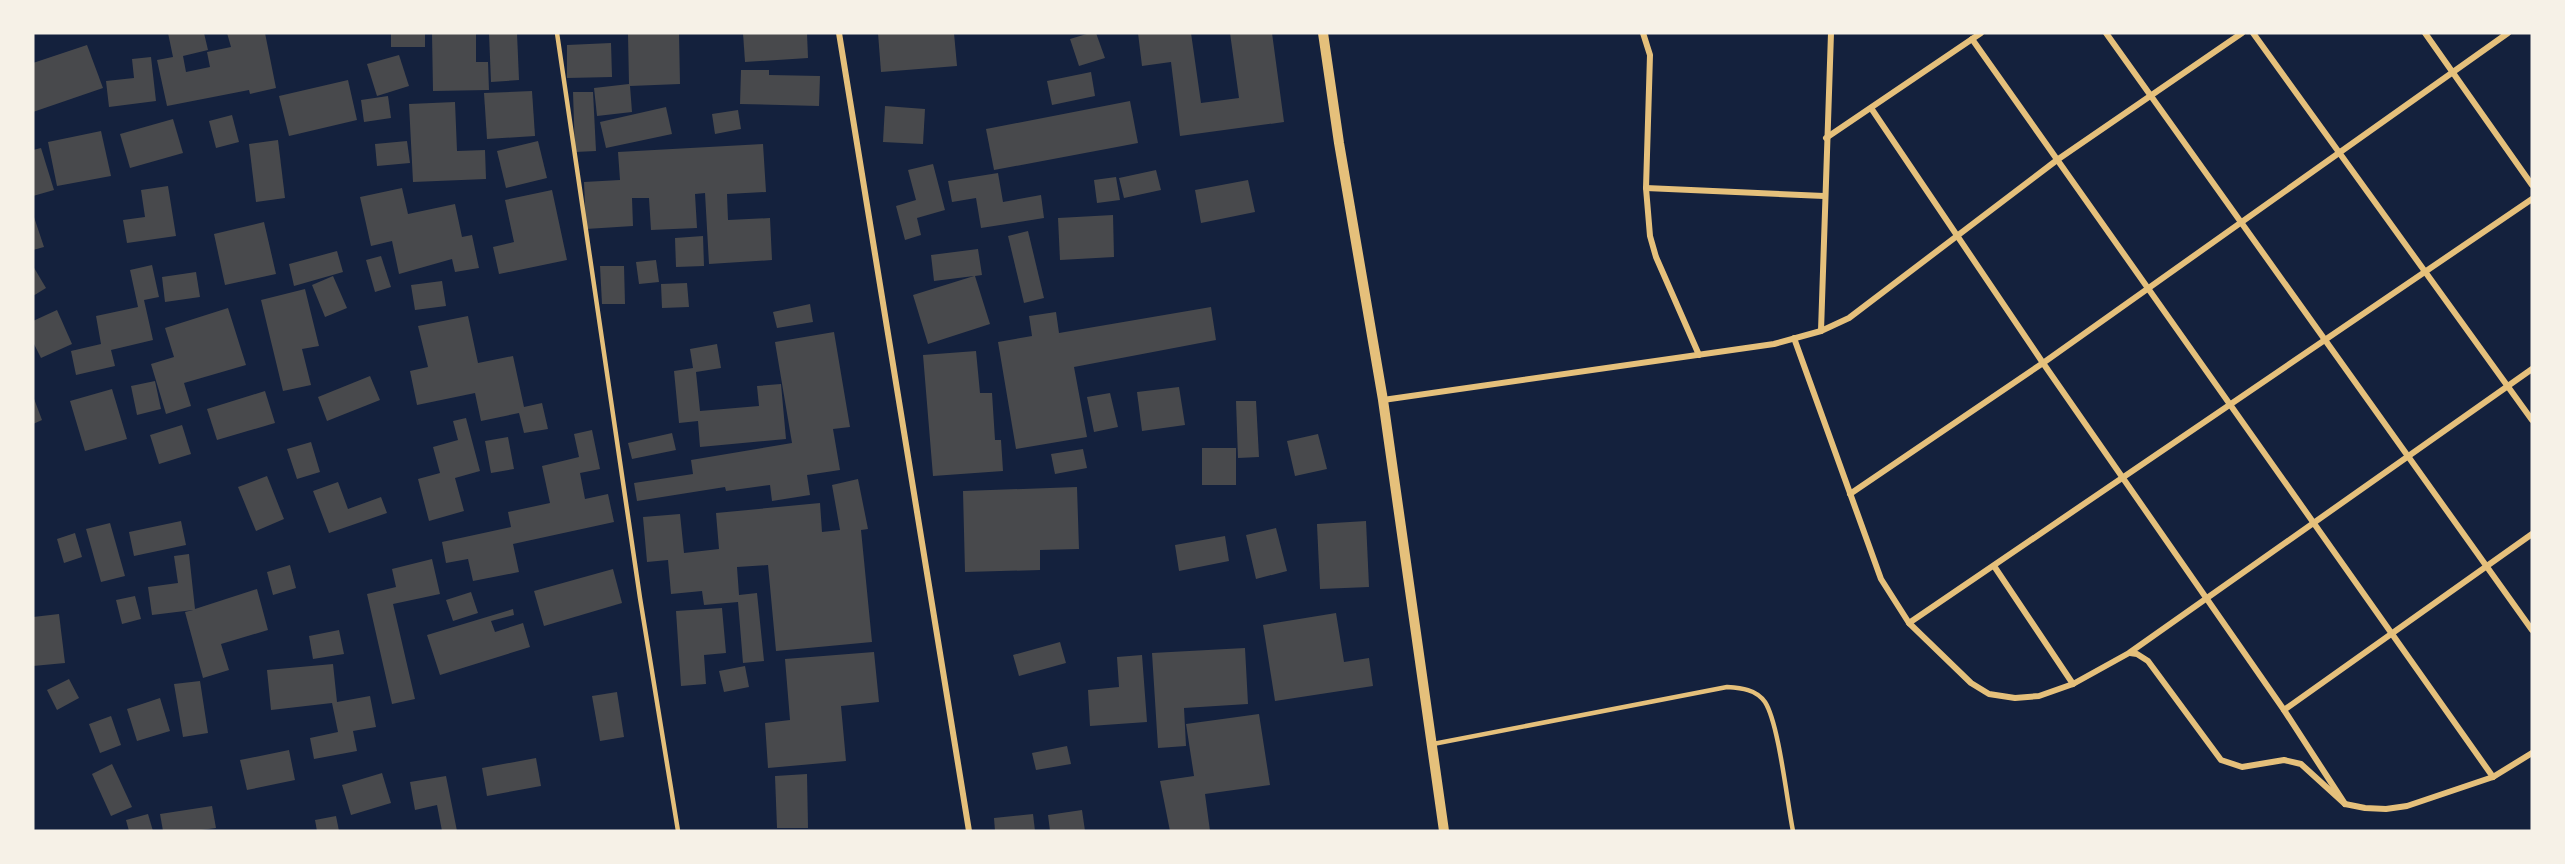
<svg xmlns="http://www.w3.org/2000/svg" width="2565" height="864" viewBox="0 0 2565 864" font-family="'Source Sans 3',sans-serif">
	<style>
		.building { fill: #48494c }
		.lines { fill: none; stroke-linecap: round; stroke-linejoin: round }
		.service { stroke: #e5c07b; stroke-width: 4.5 }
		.minor { stroke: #e5c07b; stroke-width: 6 }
		.tertiary { stroke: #e5c07b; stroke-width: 10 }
	</style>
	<rect width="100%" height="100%" fill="#14213d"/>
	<g class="building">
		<path d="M168,33H204L208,50L183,56L186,72L210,67L207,52L231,47L227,33H265L276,88L250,94L249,90L167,106L157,60L173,57Z"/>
		<rect x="391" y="33" width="34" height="14"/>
		<path d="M432,33H476V62H488L489,90L433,91Z"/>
		<path d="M489,33H517L519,80L491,82Z"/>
		<path d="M679,33L680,84L630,86L632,112L597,116L594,88L629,84L628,34Z"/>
		<path d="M743,33H807L808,58L745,62Z"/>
		<path d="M878,33H954L957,66L881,72Z"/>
		<path d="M1090,33H1096L1105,58L1079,66L1070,39Z"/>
		<path d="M1138,33H1191L1201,103L1239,98L1230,33H1272L1284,122L1180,136L1171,62L1142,66Z"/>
		<path d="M611,43L612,77L567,78V45Z"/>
		<path d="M87,45L103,88L33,112V63Z"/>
		<path d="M399,55L409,86L377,96L367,64Z"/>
		<path d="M151,57L156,101L109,107L106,81L134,78L132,59Z"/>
		<path d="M741,70H769V75L820,76L819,106L740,104Z"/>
		<path d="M1091,72L1095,96L1052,105L1047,81Z"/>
		<path d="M348,80L357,120L289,136L279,96Z"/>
		<path d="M532,91L535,136L487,139L484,93Z"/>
		<path d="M573,92H593L596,151L575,152Z"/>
		<path d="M388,96L391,118L364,122L361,100Z"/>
		<path d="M1130,101L1138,143L994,170L986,129Z"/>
		<path d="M455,102L457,151L485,150L486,179L413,182L409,104Z"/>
		<path d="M885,106L925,109L923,144L883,142Z"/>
		<path d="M666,107L672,134L606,148L600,122Z"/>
		<path d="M738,110L741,129L715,134L712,114Z"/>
		<path d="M232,115L239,142L216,148L209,121Z"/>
		<path d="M173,119L183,153L130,168L120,134Z"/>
		<path d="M101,131L111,176L57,186L48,142Z"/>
		<path d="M278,140L285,198L256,202L249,144Z"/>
		<path d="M407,141L410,163L377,166L375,144Z"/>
		<path d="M538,141L547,178L506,188L497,151Z"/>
		<path d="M763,144L766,192L727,194L728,220L770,218L772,260L709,264L705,193L695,194L697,228L651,230L649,198H632L633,226L586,229L584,182L620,180L618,152Z"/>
		<path d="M41,148L54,190L33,196V150Z"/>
		<path d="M933,164L945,210L917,218L921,235L905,240L896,206L916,200L908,170Z"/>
		<path d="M1156,170L1161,190L1124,198L1119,178Z"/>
		<path d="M998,173L1003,202L1041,195L1044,218L981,228L976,198L952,202L948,181Z"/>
		<path d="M1116,177L1120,200L1097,203L1094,180Z"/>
		<path d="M1248,180L1255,212L1201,223L1195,190Z"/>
		<path d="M168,186L176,236L127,243L123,220L145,217L141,190Z"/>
		<path d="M402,188L408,214L455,204L462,237L472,235L479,268L455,272L452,259L399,274L392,241L371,246L360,197Z"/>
		<path d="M552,190L567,260L499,274L493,247L514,242L505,200Z"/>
		<path d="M33,214L44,247L33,250Z"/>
		<path d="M1113,215L1114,257L1060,260L1058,218Z"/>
		<path d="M264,222L276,274L225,285L214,234Z"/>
		<path d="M1028,231L1044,298L1024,303L1008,236Z"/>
		<path d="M703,236L704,266L676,267L675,238Z"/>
		<path d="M978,249L982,275L975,276L990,324L928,344L913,295L974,276L934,281L931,255Z"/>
		<path d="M337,251L343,272L294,286L289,264Z"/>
		<path d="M381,256L391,287L375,292L366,260Z"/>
		<path d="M656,260L659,282L639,284L636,262Z"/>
		<path d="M152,265L159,297L144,300L153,340L111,350L115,366L76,375L71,351L101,344L96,316L138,307L130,270Z"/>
		<path d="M33,266L46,288L33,296Z"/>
		<path d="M600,266H624L625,304H602Z"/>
		<path d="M196,272L200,297L165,302L162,277Z"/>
		<path d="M333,276L347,308L325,317L312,285Z"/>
		<path d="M442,281L446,306L415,310L411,285Z"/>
		<path d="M687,283L689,307L662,308L661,284Z"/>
		<path d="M305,289L319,346L302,349L311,385L283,391L261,300Z"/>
		<path d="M810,304L813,322L777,328L773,312Z"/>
		<path d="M1211,307L1216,340L1074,367L1087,437L1016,449L998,342L1032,336L1029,316L1056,312L1059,333Z"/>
		<path d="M228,308L246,365L184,383L191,406L166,414L151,364L174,357L165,328Z"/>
		<path d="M57,310L72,344L41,358L33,342V321Z"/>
		<path d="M468,316L478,363L513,356L524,407L542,403L548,429L524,433L519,413L481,421L475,393L417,405L410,371L428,367L418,326Z"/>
		<path d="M834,332L850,427L833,429L840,470L807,475L810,495L772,501L770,485L726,491L725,487L637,501L634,483L693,474L691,460L792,443L775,342Z"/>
		<path d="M717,344L721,368L696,372L700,411L759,406L757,386L781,384L786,439L700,447L698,421L679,423L674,371L693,368L690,349Z"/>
		<path d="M976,351L980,393H992L995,440H1001L1003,471L933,476L923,355Z"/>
		<path d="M370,376L380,400L327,421L318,397Z"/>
		<path d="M155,381L161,409L137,415L131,386Z"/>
		<path d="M1179,387L1185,425L1142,431L1137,392Z"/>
		<path d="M112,389L127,439L85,451L70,401Z"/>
		<path d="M265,391L275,423L217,440L207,409Z"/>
		<path d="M1110,393L1118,427L1094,432L1087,397Z"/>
		<path d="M33,396L42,420L33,424Z"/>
		<path d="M1236,401H1256L1259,457L1238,458Z"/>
		<path d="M466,418L480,471L455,478L464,511L429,521L418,479L440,473L433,447L458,440L453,421Z"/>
		<path d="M182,425L191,454L159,464L150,435Z"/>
		<path d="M592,430L600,469L580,473L585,499L608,494L614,522L513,544L519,572L473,581L468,559L446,563L442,542L511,527L508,512L550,503L542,466L579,457L574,434Z"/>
		<path d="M672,433L676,450L632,459L628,443Z"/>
		<path d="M1318,434L1327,469L1295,476L1287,441Z"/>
		<path d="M508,437L514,469L491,473L485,441Z"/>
		<path d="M311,442L320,472L297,479L287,449Z"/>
		<rect x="1202" y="448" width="34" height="37"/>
		<path d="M1083,449L1087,468L1055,474L1051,454Z"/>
		<path d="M267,476L284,519L256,531L238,487Z"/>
		<path d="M858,479L868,529L861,530L872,642L776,651L768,565L737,567L739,595L757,593L764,661L743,663L738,602L704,605L702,591L671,594L668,560L647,562L643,517L680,514L684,553L719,549L716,513L820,503L822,532L840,530L832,485Z"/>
		<path d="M338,482L348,509L381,497L387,513L329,533L313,491Z"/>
		<path d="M1077,487L1079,549L1040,550V570L965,572L963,491Z"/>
		<path d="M181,521L186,545L134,556L129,532Z"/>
		<path d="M1366,521L1369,587L1320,589L1317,524Z"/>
		<path d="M110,523L125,576L101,582L86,529Z"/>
		<path d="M1276,528L1287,571L1256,579L1246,535Z"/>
		<path d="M75,533L82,557L64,563L57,539Z"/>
		<path d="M1225,536L1229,561L1179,571L1175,545Z"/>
		<path d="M189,554L195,609L257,589L268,630L221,644L229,670L203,678L185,612L193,610L152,615L148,587L178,583L174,556Z"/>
		<path d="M432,559L440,594L393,604L415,699L392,704L367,594L396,587L392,569Z"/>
		<path d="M290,565L296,588L273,595L267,572Z"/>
		<path d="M613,569L622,603L544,626L534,591Z"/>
		<path d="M471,592L478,613L453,621L446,600Z"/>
		<path d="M135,596L141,619L122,624L116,600Z"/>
		<path d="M722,608L726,653L704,655L706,684L681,686L676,611Z"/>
		<path d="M513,609L514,615L491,621L495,632L523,623L530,647L440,675L427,635Z"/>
		<path d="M1336,613L1344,662L1369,658L1373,686L1275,701L1263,625Z"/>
		<path d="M59,614L65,663L33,666V617Z"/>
		<path d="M339,630L344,654L313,659L309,636Z"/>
		<path d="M1060,642L1066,663L1019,676L1013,655Z"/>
		<path d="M1245,648L1248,704L1184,708L1186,746L1158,748L1152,653Z"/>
		<path d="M874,652L879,702L841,706L846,761L768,768L765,723L790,720L785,659Z"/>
		<path d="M1142,655L1147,722L1090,726L1088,690L1119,687L1117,657Z"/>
		<path d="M333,664L337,702L370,696L376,727L353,731L357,751L314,759L310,738L338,732L332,703L271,710L267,670Z"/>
		<path d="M745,666L749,687L724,692L719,671Z"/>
		<path d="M69,679L79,698L57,710L47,690Z"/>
		<path d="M200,681L208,733L183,737L174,684Z"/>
		<path d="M617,692L624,737L600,741L592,696Z"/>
		<path d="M160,698L170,731L137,741L127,709Z"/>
		<path d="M1259,714L1270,785L1205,794L1210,831H1170L1160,781L1194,776L1186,724Z"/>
		<path d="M111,716L121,745L100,753L89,724Z"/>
		<path d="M1067,746L1071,764L1036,770L1032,753Z"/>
		<path d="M289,750L295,780L247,790L240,760Z"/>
		<path d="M536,758L541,786L487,796L482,768Z"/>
		<path d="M112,764L132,807L111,816L92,774Z"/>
		<path d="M382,773L391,803L351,815L342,785Z"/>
		<path d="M807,774L808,828H777L775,776Z"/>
		<path d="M446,776L457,831H442L437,805L415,810L410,782Z"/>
		<path d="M212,806L216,828L194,831H163L160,814Z"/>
		<path d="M1082,810L1085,831H1050L1048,815Z"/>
		<path d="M148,814L153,831H129L126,820Z"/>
		<path d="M1033,814L1035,831H995L994,818Z"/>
		<path d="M336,816L339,831H317L315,820Z"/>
	</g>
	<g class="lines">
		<g class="service">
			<path d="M557,33L640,598L678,831"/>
			<path d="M1433,744L1727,687C1741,688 1756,689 1765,702C1779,724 1787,802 1793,831"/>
		</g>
		<g class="minor">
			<path d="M839,33L969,831"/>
			<path d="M1643,33L1650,55L1646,188L1650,236L1656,257L1699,355"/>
			<path d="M2106,33L2532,630"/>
			<path d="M2253,33L2532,420"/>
			<path d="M2425,33L2532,185"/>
			<path d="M1972,39L2493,777"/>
			<path d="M1871,108L2043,363L2284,710L2345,804"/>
			<path d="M1826,138L1981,33"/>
			<path d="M1646,188L1824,196"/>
			<path d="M1821,331L1831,33"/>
			<path d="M1794,338L1881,579L1909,623L1971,683L1989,694L2015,698L2039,696L2073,684L2129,653L2532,369"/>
			<path d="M1383,400L1774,344L1821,331L1849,318L2057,160L2242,33"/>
			<path d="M1850,494L2043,363L2508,33"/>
			<path d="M1994,566L2073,684"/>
			<path d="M1909,623L2532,199"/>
			<path d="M2130,653L2137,654L2148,661L2221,760L2242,767L2284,760L2301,764L2345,804L2365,808L2386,809L2407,806L2493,777L2532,753"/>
			<path d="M2284,710L2532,534"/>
		</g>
		<path class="tertiary" d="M1323,33L1339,143L1383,400L1444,831"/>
	</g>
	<rect width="2565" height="864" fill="none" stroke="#f6f1e7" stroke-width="69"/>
</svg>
